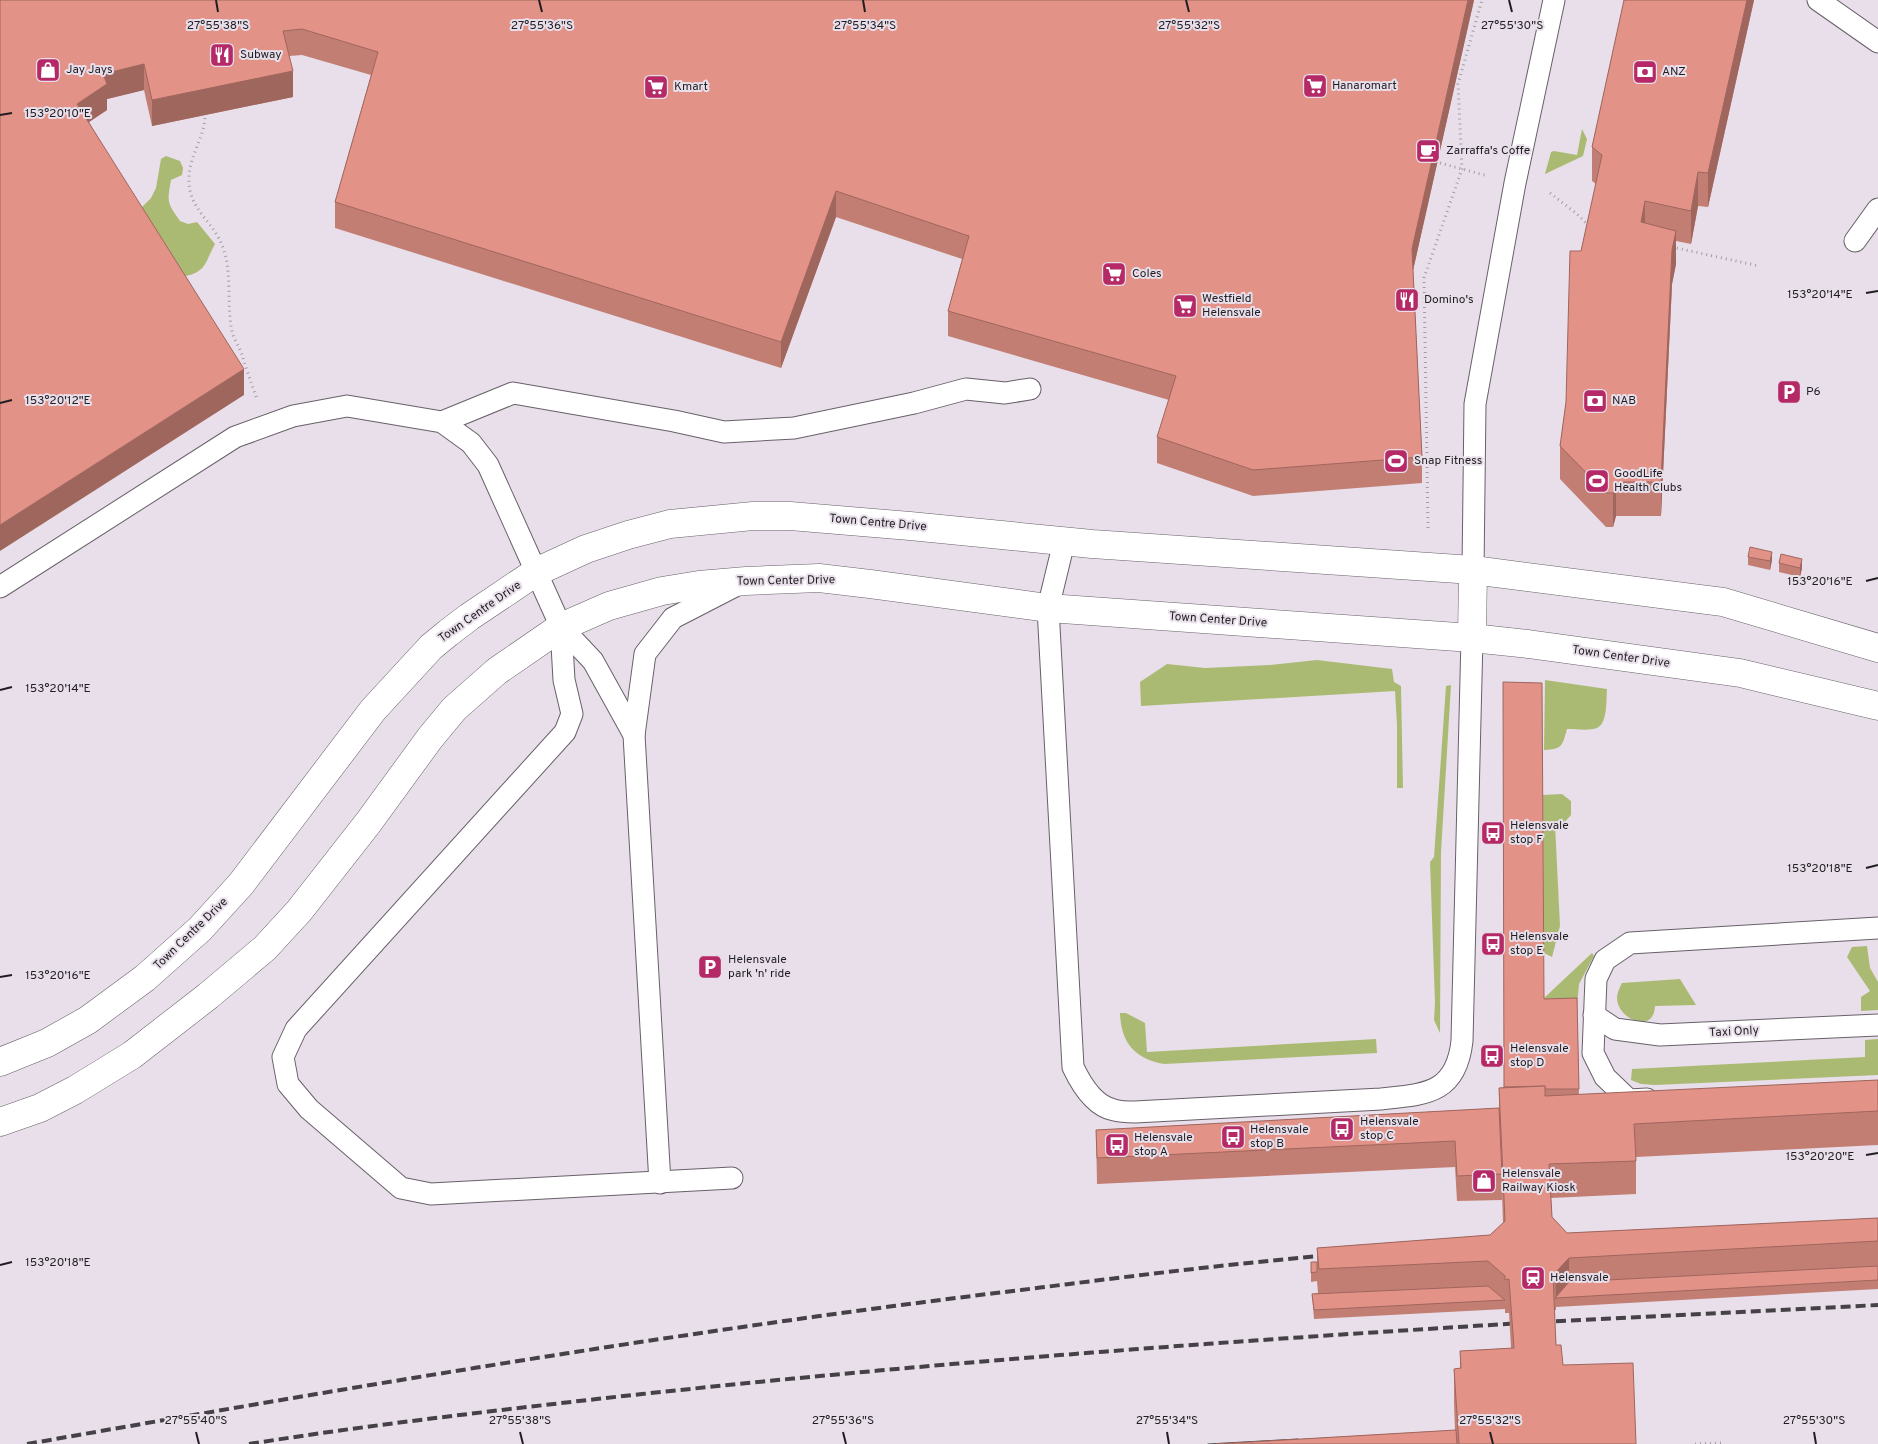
<svg xmlns="http://www.w3.org/2000/svg" width="1878" height="1444" viewBox="0 0 1878 1444" font-family="Overpass,sans-serif">
	<style>
		.green { fill: #abba73 }
		.lines { fill: none; stroke-linecap: round; stroke-linejoin: round }
		.lane-casing { stroke: #686069; stroke-width: 23 }
		.secondary-casing { stroke: #686069; stroke-width: 29 }
		.path { stroke: #a29ca4; stroke-width: 3; stroke-dasharray: 1 4; stroke-linecap: butt }
		.lane { stroke: #fff; stroke-width: 21 }
		.secondary { stroke: #fff; stroke-width: 28 }
		.tram { stroke: #454146; stroke-width: 1 }
		.rail { stroke: #454146; stroke-width: 4; stroke-dasharray: 10 5; stroke-linecap: butt }
		.wall { fill: #c37e74 }
		.shaded-wall { fill: #9f665e }
		.building { fill: #e39287; stroke: #9f665e }
		.ticks { fill: none; stroke: #211e22; stroke-width: 2 }
		.labels { text-anchor: middle; dominant-baseline: central; stroke-width: 4; stroke-linejoin: round; paint-order: stroke }
		.poi-label { font-size: 12px; fill: #211e22; stroke: #e8dfea; text-anchor: start }
		.street-label { font-size: 12px; fill: #211e22; stroke: #e8dfea }
		.ticks-label { font-size: 12px; text-anchor: middle; fill: #211e22; stroke: #e8dfea; stroke-width: 4; stroke-linejoin: round; paint-order: stroke }
	</style>
	<rect width="100%" height="100%" fill="#e8dfea"/>
	<g class="green">
		<path d="M1582,129L1587,139L1583,156L1545,174L1551,152L1554,151L1577,155Z"/>
		<path d="M166,156L180,161L183,168L182,175L171,180C167,203 167,202 180,221L188,224L197,222L215,244C204,264 207,272 182,277L138,223L142,207L151,198L156,188L161,159Z"/>
		<path d="M1317,660L1392,669L1394,682L1401,686L1403,788H1397V725L1395,691L1141,706L1140,682L1167,664L1205,668L1270,665Z"/>
		<path d="M1545,680L1607,689C1606,699 1608,723 1597,728C1589,731 1576,729 1567,729C1562,746 1563,749 1544,750Z"/>
		<path d="M1451,685L1441,852L1440,1033L1434,1020L1435,1003L1430,862L1434,857L1446,686Z"/>
		<path d="M1562,794L1571,801V815L1564,823L1555,824L1560,926L1552,957L1544,953L1543,795Z"/>
		<path d="M1867,946L1870,968L1878,982V1010L1861,1011V997L1870,991L1847,957L1852,947Z"/>
		<path d="M1592,953L1594,956L1579,984L1577,1007L1544,1008V998Z"/>
		<path d="M1680,979L1696,1005L1655,1006C1654,1035 1617,1019 1617,998C1617,993 1620,987 1622,983Z"/>
		<path d="M1120,1013H1126L1145,1023L1147,1052L1376,1039L1377,1053L1164,1064C1136,1059 1121,1044 1120,1013Z"/>
		<path d="M1878,1039V1075L1655,1085L1641,1084L1631,1080L1632,1069L1865,1057V1040Z"/>
	</g>
	<g class="lines">
		<defs>
			<g id="lane">
				<path d="M1818,0L1878,42"/>
				<path d="M1855,241L1878,209"/>
				<path d="M442,422L513,393L674,421L724,432L794,428L914,403L966,389L1005,393L1030,389"/>
				<path d="M1064,542L1048,608L1073,1067C1081,1084 1094,1106 1114,1110C1121,1112 1128,1112 1135,1112L1381,1099C1426,1094 1456,1094 1462,1041L1472,638"/>
				<path d="M1473,570L1475,404L1515,183L1554,0"/>
				<path d="M0,587L235,437L293,416L347,406L442,422L471,443L488,465L561,627L593,661L634,735L660,1183"/>
				<path d="M561,627L564,680L572,714L565,732L296,1029L283,1057L288,1084L309,1109L401,1188L431,1194L732,1178"/>
				<path d="M634,735L645,654L673,618L739,584"/>
				<path d="M1594,1015L1615,1029L1660,1035L1878,1025"/>
				<path d="M1647,1099L1629,1100L1605,1077L1593,1053L1596,979L1605,960L1630,943L1878,928"/>
			</g>
			<g id="secondary">
				<path d="M1472,638L1473,570"/>
				<path d="M0,1062L47,1043L88,1020L145,978L200,929L241,884L373,710L431,647L448,633L469,617L536,572L586,549L628,535L670,524L753,516H790L910,526L1092,544L1473,570L1723,602L1878,648"/>
				<path d="M0,1122L40,1108L75,1090L132,1055L208,996L265,948L299,911L368,823L430,738L454,709L497,671L561,627L609,606L662,591L699,585L746,581L819,578L870,584L1048,608L1472,638L1528,644L1740,673L1878,706"/>
			</g>
		</defs>
		<use href="#lane" class="lane-casing"/>
		<use href="#secondary" class="secondary-casing"/>
		<g class="path">
			<path d="M205,113C206,136 189,155 189,178C188,209 212,220 222,245C233,271 226,303 232,331C233,338 238,345 241,352C246,367 251,383 257,399"/>
			<path d="M1440,163L1488,176"/>
			<path d="M1550,193L1577,214L1589,226"/>
			<path d="M1672,247L1759,266"/>
			<path d="M1428,528L1424,278L1462,169L1458,84L1482,0"/>
			<path d="M1695,1444L1722,1443"/>
		</g>
		<use href="#lane" class="lane"/>
		<use href="#secondary" class="secondary"/>
		<path class="tram" d="M1208,1444L1298,1439"/>
		<g class="rail">
			<path d="M1541,1322L1878,1305"/>
			<path d="M27,1444C357,1386 688,1330 1021,1290C1124,1277 1227,1264 1331,1255"/>
			<path d="M249,1444C362,1426 475,1413 588,1400C899,1365 1211,1342 1523,1323"/>
		</g>
	</g>
	<g class="wall">
		<path d="M0,0H1474L1413,270L1422,457V483L1253,496L1157,463V437L1169,400L948,336V311L962,259L836,217L781,368L335,228V202L371,75L302,55L289,56L293,97L152,126L144,90L107,99V110L89,122L244,395Z"/>
		<path d="M1624,0H1754L1708,207L1698,206L1691,244L1676,241V264L1672,284L1661,516H1616L1613,527H1606L1560,479V446L1566,402L1581,251L1596,184L1592,181V147Z"/>
		<path d="M1748,557L1772,560L1770,570L1748,565Z"/>
		<path d="M1779,563L1802,568L1800,577L1779,572Z"/>
		<path d="M1577,998L1579,1095L1878,1080V1145L1636,1157V1194L1551,1198L1552,1217L1567,1233L1878,1218V1289L1556,1307V1310H1554L1556,1345L1563,1365L1636,1444H1216L1455,1430L1454,1403V1369L1460,1368V1351L1511,1348L1509,1313H1505V1309L1314,1319L1312,1294L1318,1293L1317,1281L1311,1282V1271L1317,1262V1248L1490,1235L1503,1223L1502,1193V1200L1457,1201L1455,1167L1097,1184L1096,1130L1499,1108V1088L1504,1087L1544,999Z"/>
	</g>
	<g class="shaded-wall">
		<path d="M1468,0H1474L1412,275V249Z"/>
		<path d="M1747,0H1754L1708,207V173Z"/>
		<path d="M144,64V90L107,99V110L77,130V104L103,74Z"/>
		<path d="M293,71V97L152,126V100Z"/>
		<path d="M1698,172V206L1691,244V211Z"/>
		<path d="M836,191V217L781,368V342Z"/>
		<path d="M1645,201V235L1641,222Z"/>
		<path d="M1676,231V264L1672,284L1661,516V482L1672,250Z"/>
		<path d="M244,369V395L0,551V525Z"/>
		<path d="M1616,482V516L1613,527V493Z"/>
		<path d="M1772,552V560L1770,570V561Z"/>
		<path d="M1802,559V568L1800,577V568Z"/>
		<path d="M1569,1258V1291L1556,1298L1555,1273Z"/>
	</g>
	<g class="building">
		<path d="M0,0H1468L1412,249L1422,457L1253,470L1157,437L1176,376L948,311L969,236L836,191L781,342L335,202L378,52L302,29L283,31L293,71L152,100L144,64L103,74L107,84L77,104L244,369L0,525Z"/>
		<path d="M1624,0H1747L1708,173L1698,172L1691,211L1645,201L1641,222L1676,231L1672,250L1661,482H1616L1613,493H1606L1560,446L1566,402L1570,251H1581L1602,155L1592,147Z"/>
		<path d="M1750,547L1772,552L1770,561L1748,557Z"/>
		<path d="M1781,554L1802,559L1800,568L1779,563Z"/>
		<path d="M1503,682L1542,683L1544,999L1577,998L1579,1089H1545V1086L1504,1087Z"/>
		<path d="M1878,1080V1111L1634,1124L1636,1161L1549,1164L1552,1217L1567,1233L1878,1218V1241L1569,1258L1555,1273L1556,1276H1553L1556,1345H1561L1563,1365L1633,1363L1636,1444H1459L1454,1369L1461,1368L1460,1351L1514,1348L1509,1279L1505,1280V1276L1488,1261L1319,1269L1317,1248L1490,1235L1505,1221L1499,1088L1545,1086V1096Z"/>
		<path d="M1499,1108L1502,1174L1457,1176L1455,1141L1097,1158L1096,1130Z"/>
		<path d="M1311,1262H1317V1272L1311,1273Z"/>
		<path d="M1878,1266V1280L1555,1298L1569,1282Z"/>
		<path d="M1488,1286L1505,1300L1314,1310L1312,1294Z"/>
		<path d="M1456,1430L1457,1444H1216Z"/>
	</g>
	<path class="ticks" d="M216,0L218,12M539,0L542,12M863,0L865,12M1186,0L1189,12M1509,0L1512,12M0,115L12,113M1866,293L1878,291M0,403L12,400M1866,581L1878,578M0,690L12,687M1866,868L1878,865M0,977L12,975M1866,1155L1878,1153M0,1265L12,1262M196,1432L199,1444M520,1432L523,1444M843,1432L846,1444M1167,1432L1169,1444M1490,1432L1493,1444M1814,1432L1816,1444"/>
	<defs>
		<symbol id="restaurant-square" viewBox="-11 -11 22 22"><rect x="-9" y="-9" width="18" height="18" rx="4" fill="#b42966" stroke="#e8dfea"/><path d="M-5-6h1v4h1v-4h1v4h1v-4h1v5L-1.5 .5V6h-2V.5L-5-1ZM5-6V6H3V1.5H1.5Q1.5-4 5-6Z" fill="#fff"/></symbol>
		<symbol id="shop-square" viewBox="-11 -11 22 22"><rect x="-9" y="-9" width="18" height="18" rx="4" fill="#b42966" stroke="#e8dfea"/><path d="M-5-2.5h2.3a2.7 3.5 0 0 1 5.4 0H5L5.5 6h-11ZM-1.5-2.5h3a1.5 2.3 0 0 0-3 0Z" fill="#fff"/></symbol>
		<symbol id="bank-square" viewBox="-11 -11 22 22"><rect x="-9" y="-9" width="18" height="18" rx="4" fill="#b42966" stroke="#e8dfea"/><path d="M-6-4H6V4H-6ZM0-2.3a2.3 2.3 0 1 0 0 4.6a2.3 2.3 0 1 0 0-4.6Z" fill="#fff"/></symbol>
		<symbol id="supermarket-square" viewBox="-11 -11 22 22"><rect x="-9" y="-9" width="18" height="18" rx="4" fill="#b42966" stroke="#e8dfea"/><path d="M-6-5.5h2.5l.6 2H6L4.5 2H-2.5L-4.4-4H-6ZM-1.5 3.2a1.3 1.3 0 1 0 .1 0ZM3 3.2a1.3 1.3 0 1 0 .1 0Z" fill="#fff"/></symbol>
		<symbol id="cafe-square" viewBox="-11 -11 22 22"><rect x="-9" y="-9" width="18" height="18" rx="4" fill="#b42966" stroke="#e8dfea"/><path d="M-5.5-4.5H6V0H3Q3 3.5 0 3.5H-2.5Q-5.5 3.5-5.5 0ZM3-3.2v2h1.7v-2ZM-6 4.5H4V6H-6Z" fill="#fff"/></symbol>
		<symbol id="parking-square" viewBox="-11 -11 22 22"><rect x="-9" y="-9" width="18" height="18" rx="4" fill="#b42966" stroke="#e8dfea"/><path d="M-3.5-5.5H1a3.5 3.5 0 0 1 0 7H-1V5.5H-3.5ZM-1-3.4V-.6H.8a1.4 1.4 0 0 0 0-2.8Z" fill="#fff"/></symbol>
		<symbol id="stadium-square" viewBox="-11 -11 22 22"><rect x="-9" y="-9" width="18" height="18" rx="4" fill="#b42966" stroke="#e8dfea"/><path d="M0-5a6.5 5 0 1 0 0 10a6.5 5 0 1 0 0-10ZM-3.5-1.8h7v3.6h-7Z" fill="#fff"/></symbol>
		<symbol id="bus-square" viewBox="-11 -11 22 22"><rect x="-9" y="-9" width="18" height="18" rx="4" fill="#b42966" stroke="#e8dfea"/><path d="M-5-6H5V4H4V6H2V4H-2V6H-4V4H-5ZM-3.5-4V0h7V-4ZM-3.5 1.2v1.5H-2V1.2ZM2 1.2v1.5H3.5V1.2Z" fill="#fff"/></symbol>
		<symbol id="station-square" viewBox="-11 -11 22 22"><rect x="-9" y="-9" width="18" height="18" rx="4" fill="#b42966" stroke="#e8dfea"/><path d="M-3-6H3Q5-6 5-4V2Q5 4 3 4L4.5 6H3L1.5 4h-3L-3 6H-4.5L-3 4Q-5 4-5 2V-4Q-5-6-3-6ZM-3.5-4v3h7v-3ZM-3.5 1v1.5H-2V1ZM2 1v1.5H3.5V1Z" fill="#fff"/></symbol>
	</defs>
	<g fill-rule="evenodd">
		<use href="#restaurant-square" x="208" y="41" width="28" height="28"/>
		<use href="#shop-square" x="34" y="56" width="28" height="28"/>
		<use href="#bank-square" x="1631" y="58" width="28" height="28"/>
		<use href="#supermarket-square" x="1301" y="72" width="28" height="28"/>
		<use href="#supermarket-square" x="642" y="73" width="28" height="28"/>
		<use href="#cafe-square" x="1414" y="137" width="28" height="28"/>
		<use href="#supermarket-square" x="1100" y="260" width="28" height="28"/>
		<use href="#restaurant-square" x="1393" y="286" width="28" height="28"/>
		<use href="#supermarket-square" x="1171" y="292" width="28" height="28"/>
		<use href="#parking-square" x="1775" y="378" width="28" height="28"/>
		<use href="#bank-square" x="1581" y="387" width="28" height="28"/>
		<use href="#stadium-square" x="1382" y="447" width="28" height="28"/>
		<use href="#stadium-square" x="1583" y="467" width="28" height="28"/>
		<use href="#bus-square" x="1479" y="819" width="28" height="28"/>
		<use href="#bus-square" x="1479" y="930" width="28" height="28"/>
		<use href="#parking-square" x="696" y="953" width="28" height="28"/>
		<use href="#bus-square" x="1478" y="1042" width="28" height="28"/>
		<use href="#bus-square" x="1328" y="1115" width="28" height="28"/>
		<use href="#bus-square" x="1219" y="1123" width="28" height="28"/>
		<use href="#bus-square" x="1103" y="1131" width="28" height="28"/>
		<use href="#shop-square" x="1470" y="1167" width="28" height="28"/>
		<use href="#station-square" x="1519" y="1264" width="28" height="28"/>
	</g>
	<g class="labels">
		<g class="poi-label">
			<text x="240" y="55">Subway</text>
			<text x="66" y="70">Jay Jays</text>
			<text x="1662" y="72">ANZ</text>
			<text x="1332" y="86">Hanaromart</text>
			<text x="674" y="87">Kmart</text>
			<text x="1446" y="151">Zarraffa's Coffe</text>
			<text x="1132" y="274">Coles</text>
			<text x="1202" y="299">Westfield<tspan x="1202" dy="14">Helensvale</tspan></text>
			<text x="1424" y="300">Domino's</text>
			<text x="1806" y="392">P6</text>
			<text x="1612" y="401">NAB</text>
			<text x="1414" y="461">Snap Fitness</text>
			<text x="1614" y="474">GoodLife<tspan x="1614" dy="14">Health Clubs</tspan></text>
			<text x="1510" y="826">Helensvale<tspan x="1510" dy="14">stop F</tspan></text>
			<text x="1510" y="937">Helensvale<tspan x="1510" dy="14">stop E</tspan></text>
			<text x="728" y="960">Helensvale<tspan x="728" dy="14">park 'n' ride</tspan></text>
			<text x="1510" y="1049">Helensvale<tspan x="1510" dy="14">stop D</tspan></text>
			<text x="1360" y="1122">Helensvale<tspan x="1360" dy="14">stop C</tspan></text>
			<text x="1250" y="1130">Helensvale<tspan x="1250" dy="14">stop B</tspan></text>
			<text x="1134" y="1138">Helensvale<tspan x="1134" dy="14">stop A</tspan></text>
			<text x="1502" y="1174">Helensvale<tspan x="1502" dy="14">Railway Kiosk</tspan></text>
			<text x="1550" y="1278">Helensvale</text>
		</g>
		<g class="street-label">
			<text transform="translate(878 523) rotate(5)">Town Centre Drive</text>
			<text transform="translate(786 581) rotate(-1)">Town Center Drive</text>
			<text transform="translate(480 612) rotate(-35)">Town Centre Drive</text>
			<text transform="translate(1218 620) rotate(4)">Town Center Drive</text>
			<text transform="translate(1621 657) rotate(8)">Town Center Drive</text>
			<text transform="translate(191 934) rotate(-44)">Town Centre Drive</text>
			<text transform="translate(1734 1032) rotate(-3)">Taxi Only</text>
		</g>
	</g>
	<g class="ticks-label">
		<text x="218" y="29">27°55'38"S</text>
		<text x="542" y="29">27°55'36"S</text>
		<text x="865" y="29">27°55'34"S</text>
		<text x="1189" y="29">27°55'32"S</text>
		<text x="1512" y="29">27°55'30"S</text>
		<text x="58" y="117">153°20'10"E</text>
		<text x="1820" y="298">153°20'14"E</text>
		<text x="58" y="404">153°20'12"E</text>
		<text x="1820" y="585">153°20'16"E</text>
		<text x="58" y="692">153°20'14"E</text>
		<text x="1820" y="872">153°20'18"E</text>
		<text x="58" y="979">153°20'16"E</text>
		<text x="1820" y="1160">153°20'20"E</text>
		<text x="58" y="1266">153°20'18"E</text>
		<text x="196" y="1424">27°55'40"S</text>
		<text x="520" y="1424">27°55'38"S</text>
		<text x="843" y="1424">27°55'36"S</text>
		<text x="1167" y="1424">27°55'34"S</text>
		<text x="1490" y="1424">27°55'32"S</text>
		<text x="1814" y="1424">27°55'30"S</text>
	</g>
</svg>
